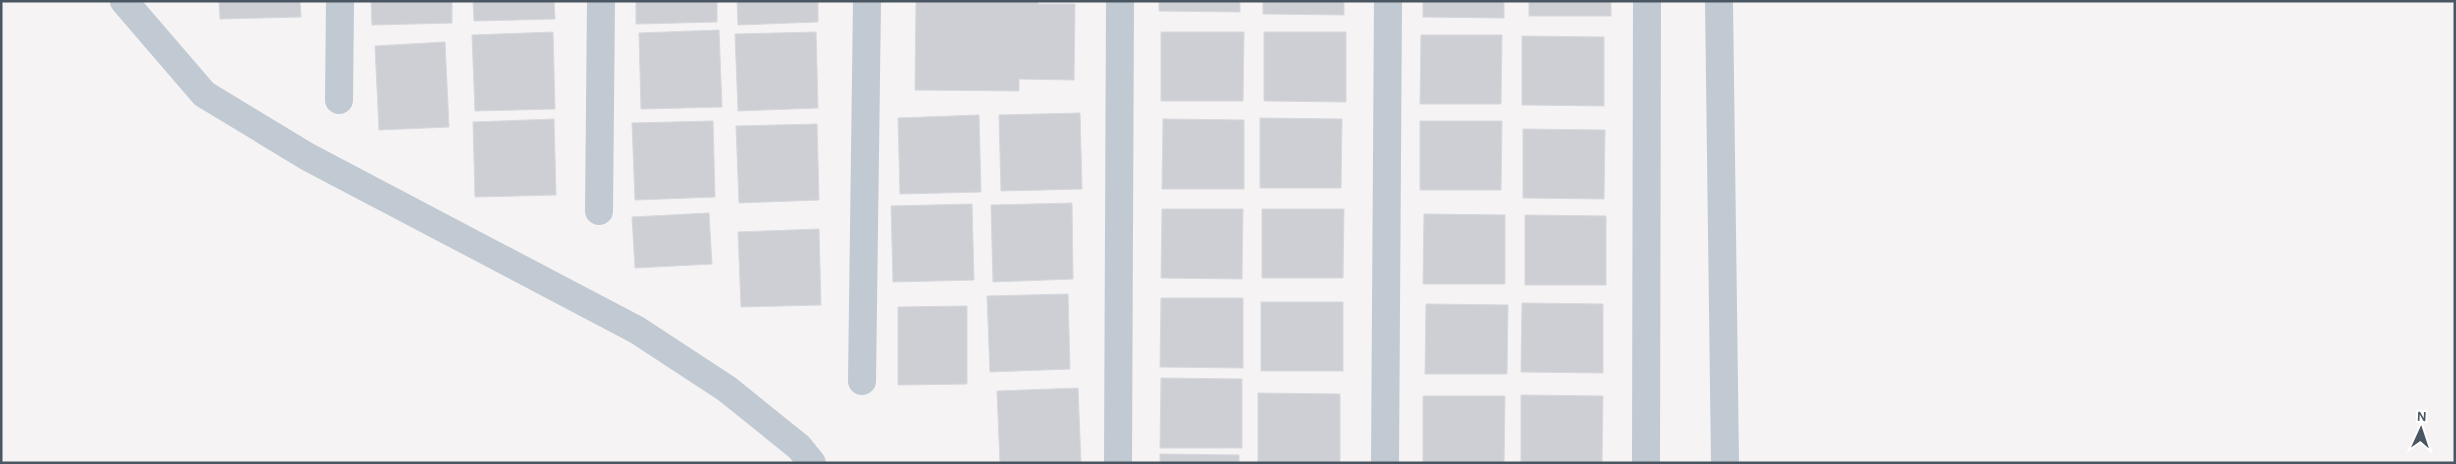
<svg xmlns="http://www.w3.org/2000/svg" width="2456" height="464" viewBox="0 0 2456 464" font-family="Karla,sans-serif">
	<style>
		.building { fill: #cdcfd5; stroke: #d7d9de }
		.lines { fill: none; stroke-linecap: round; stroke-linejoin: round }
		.minor { stroke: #c1cad2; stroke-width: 28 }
	</style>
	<rect width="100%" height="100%" fill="#f5f3f3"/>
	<g class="building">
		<path d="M219,1H300L301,17L220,19Z"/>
		<path d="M371,1H452V23L372,25Z"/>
		<path d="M473,1H554L555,19L474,21Z"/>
		<path d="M636,1H717V22L636,24Z"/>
		<path d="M737,1H818V22L738,25Z"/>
		<path d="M916,1H1038V4H1075L1074,80L1019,79V91L915,90Z"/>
		<path d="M1159,1H1240V12L1159,11Z"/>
		<path d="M1263,1H1344V15L1263,14Z"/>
		<path d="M1423,1H1504V18L1423,17Z"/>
		<rect x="1529" y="1" width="82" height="15"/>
		<path d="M719,30L722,107L641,109L639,33Z"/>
		<path d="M553,32L555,109L475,111L472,35Z"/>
		<path d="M816,32L818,108L738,111L735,34Z"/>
		<path d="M1161,32H1244L1243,101H1161Z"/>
		<path d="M1264,32H1346V102L1264,101Z"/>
		<path d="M1421,35H1502L1501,104H1420Z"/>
		<path d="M1522,36L1604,37V106L1522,105Z"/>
		<path d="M445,42L449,127L379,130L375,46Z"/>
		<path d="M1080,113L1082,189L1001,191L999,115Z"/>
		<path d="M979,115L981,192L900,194L898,118Z"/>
		<path d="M1260,118L1342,119L1341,188H1260Z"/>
		<path d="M554,119L556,195L475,197L473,122Z"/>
		<path d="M1163,119L1244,120V189H1162Z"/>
		<path d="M713,121L715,197L635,200L632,123Z"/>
		<path d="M1420,121H1502L1501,190H1420Z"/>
		<path d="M817,124L819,200L739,203L736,126Z"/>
		<path d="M1523,129L1605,130L1604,199L1523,198Z"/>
		<path d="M1072,203L1073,279L993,282L991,205Z"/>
		<path d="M972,204L974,280L893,282L891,206Z"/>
		<path d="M1162,209H1243L1242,279L1161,278Z"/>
		<path d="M1262,209H1344L1343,278H1262Z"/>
		<path d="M709,213L712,264L635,268L632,217Z"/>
		<path d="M1424,214L1505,215V284H1423Z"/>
		<path d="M1525,215L1606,216V285H1525Z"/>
		<path d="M819,229L821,305L741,307L738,232Z"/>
		<path d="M1068,294L1070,369L990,372L987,296Z"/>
		<path d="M1161,298H1243V368L1160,367Z"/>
		<rect x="1261" y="302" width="82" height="69"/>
		<path d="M1522,303L1603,304V373L1521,372Z"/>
		<path d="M1426,304L1508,305L1507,374H1425Z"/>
		<path d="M967,306V384L898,385V307Z"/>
		<path d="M1161,378L1242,379V448H1160Z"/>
		<path d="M1078,388L1081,463H1000L997,391Z"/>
		<path d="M1258,393L1340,394V463H1258Z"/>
		<path d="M1521,395L1603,396L1602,463H1521Z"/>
		<path d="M1423,396H1505L1504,463H1423Z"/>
		<path d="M1160,454L1239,455V463H1160Z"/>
	</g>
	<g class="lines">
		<g class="minor">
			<path d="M124,1L204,94L308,157L637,330L727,389L799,447L812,463"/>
			<path d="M1719,1L1725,463"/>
			<path d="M339,100L340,1"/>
			<path d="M599,211L601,1"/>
			<path d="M862,381L867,1"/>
			<path d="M1118,463L1120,1"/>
			<path d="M1385,463L1388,1"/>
			<path d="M1646,463L1647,1"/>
		</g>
	</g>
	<rect width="2456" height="464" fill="none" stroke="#4a5661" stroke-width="5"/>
	<g transform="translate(2421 429) rotate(3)" stroke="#ffffff" stroke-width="4" paint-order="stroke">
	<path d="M0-4L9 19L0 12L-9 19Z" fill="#4a5661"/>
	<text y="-8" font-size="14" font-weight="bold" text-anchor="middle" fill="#4a5661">N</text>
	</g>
</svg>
